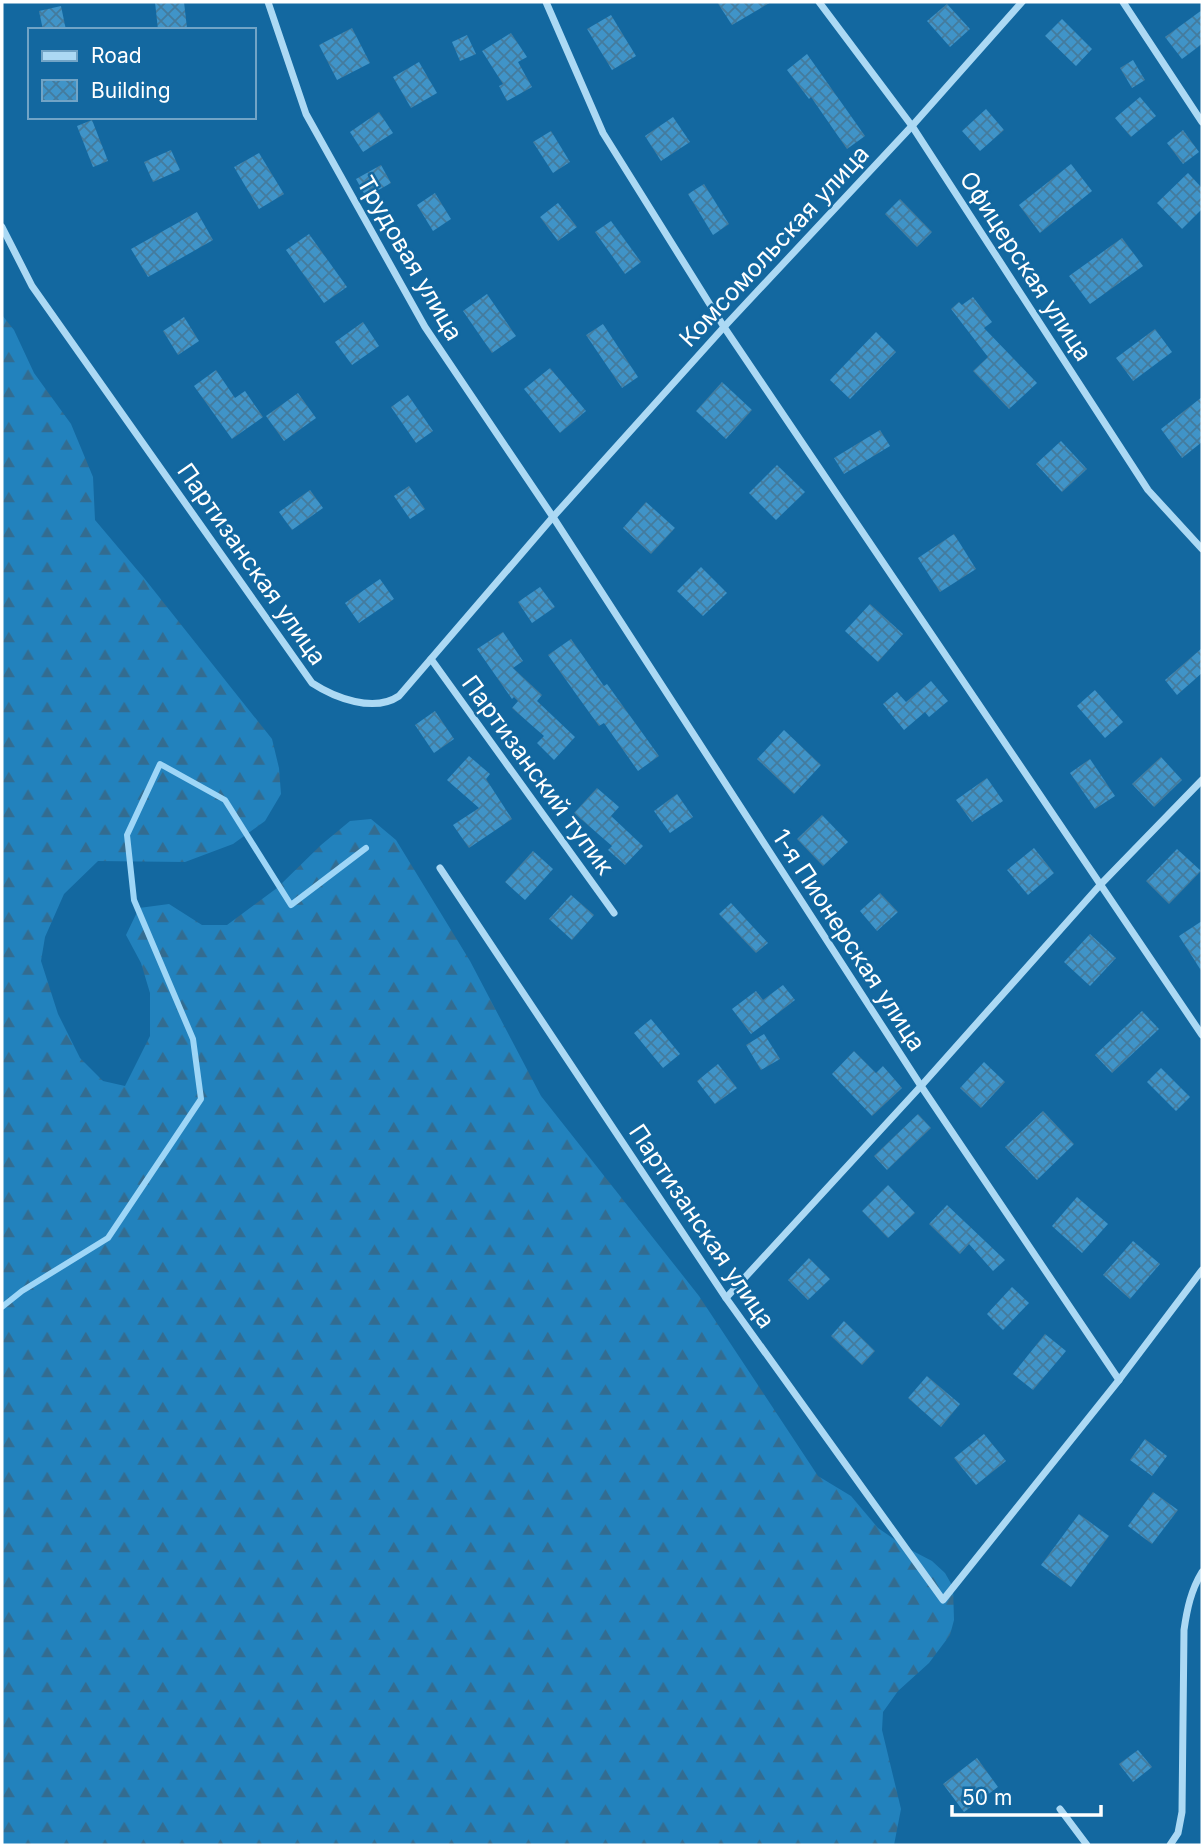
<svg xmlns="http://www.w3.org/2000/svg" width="1204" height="1847" viewBox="0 0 1204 1847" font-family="Inter,sans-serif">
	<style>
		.forest { fill: url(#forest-firs) }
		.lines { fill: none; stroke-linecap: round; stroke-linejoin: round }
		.stream { stroke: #9ed6f7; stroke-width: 6 }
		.building { fill: url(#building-cross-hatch) }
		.minor { stroke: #acd9f4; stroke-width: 7 }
		.labels { text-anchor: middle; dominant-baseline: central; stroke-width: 5; stroke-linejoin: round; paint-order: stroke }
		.street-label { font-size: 24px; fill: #fff; stroke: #1368a0 }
	</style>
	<defs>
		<pattern id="forest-firs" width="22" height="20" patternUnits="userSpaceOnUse" patternTransform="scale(1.75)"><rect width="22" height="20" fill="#2282bd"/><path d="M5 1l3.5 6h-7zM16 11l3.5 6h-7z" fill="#336c90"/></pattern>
		<pattern id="building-cross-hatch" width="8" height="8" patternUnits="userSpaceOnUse" patternTransform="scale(1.75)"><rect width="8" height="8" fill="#4094c8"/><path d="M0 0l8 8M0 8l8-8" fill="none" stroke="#447b9d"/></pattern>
	</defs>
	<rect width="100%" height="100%" fill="#1368a0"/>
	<path class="forest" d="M2,315L14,330L34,373L71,424L93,477L95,520L144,578L272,739L279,768L281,794L265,821L233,844L185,862L98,861L64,894L45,937L41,961L58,1014L80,1058L103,1081L125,1086L150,1036V993L141,963L126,935L139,908L169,904L202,925H227L277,888L321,845L350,821L371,819L396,840L470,961L541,1096L699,1296L818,1476L851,1496L878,1528L907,1548L932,1561L945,1573L953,1587L954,1620L950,1635L929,1663L898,1691L883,1712L882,1730L901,1809L894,1845H2Z"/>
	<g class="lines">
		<path class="stream" d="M2,1307L22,1291L108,1238L201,1099L193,1039L134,900L127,835L160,764L225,800L291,905L366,848"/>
	</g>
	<g class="building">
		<path d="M155,2H184L187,28L158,30Z"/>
		<path d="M717,2H771L732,25Z"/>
		<path d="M947,4L970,29L950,47L927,21Z"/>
		<path d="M61,6L66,30H43L39,11Z"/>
		<path d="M1202,10V44L1182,59L1165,37Z"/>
		<path d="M611,15L636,56L612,70L587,29Z"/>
		<path d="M1062,19L1092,49L1076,66L1045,36Z"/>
		<path d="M352,28L370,63L337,80L319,45Z"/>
		<path d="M511,33L527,57L518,62L532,87L507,101L499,86L503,84L482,51Z"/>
		<path d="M467,35L476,54L460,61L452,42Z"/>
		<path d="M807,54L865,136L847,149L811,97L809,99L787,70Z"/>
		<path d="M1133,60L1145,80L1132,88L1120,68Z"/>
		<path d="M419,62L437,93L411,108L393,77Z"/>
		<path d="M1140,97L1156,116L1131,137L1115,118Z"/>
		<path d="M986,109L1004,130L980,151L962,131Z"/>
		<path d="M379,112L393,133L363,152L350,132Z"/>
		<path d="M673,117L690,142L661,161L645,136Z"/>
		<path d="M92,120L108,161L93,167L77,126Z"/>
		<path d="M1183,130L1199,152L1183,164L1167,143Z"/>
		<path d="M551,131L570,162L553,173L533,142Z"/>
		<path d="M171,150L180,170L153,182L144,162Z"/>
		<path d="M259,153L284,194L259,209L234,167Z"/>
		<path d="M1071,164L1092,191L1040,233L1019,205Z"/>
		<path d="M381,165L391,183L366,197L356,179Z"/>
		<path d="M1188,173L1202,188V209L1182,229L1157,203Z"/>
		<path d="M704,184L729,224L713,235L688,194Z"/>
		<path d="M435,193L451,219L433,231L417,205Z"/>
		<path d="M900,199L932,232L917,247L885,214Z"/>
		<path d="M558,203L577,227L558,241L540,217Z"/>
		<path d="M197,212L213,240L148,277L131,249Z"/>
		<path d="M611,221L641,262L625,274L595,232Z"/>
		<path d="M309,234L347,287L324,303L286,250Z"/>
		<path d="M1122,238L1143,266L1090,304L1069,276Z"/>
		<path d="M487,294L516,336L492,353L463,311Z"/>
		<path d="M973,297L992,322L984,328L1037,383L1009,409L973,371L988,357L951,309L959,302L962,305Z"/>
		<path d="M184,317L199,341L178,355L163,331Z"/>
		<path d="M363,322L379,346L352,365L335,342Z"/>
		<path d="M603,324L638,377L622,388L586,335Z"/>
		<path d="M1155,329L1172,352L1133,381L1116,358Z"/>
		<path d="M876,332L896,352L850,399L830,380Z"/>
		<path d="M550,368L586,411L560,433L524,389Z"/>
		<path d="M216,370L235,398L245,391L263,417L232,439L194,386Z"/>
		<path d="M722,382L752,410L726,439L696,411Z"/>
		<path d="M298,393L316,418L284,441L266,416Z"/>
		<path d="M408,395L433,431L416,443L391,407Z"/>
		<path d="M1202,397V442L1182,458L1161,429Z"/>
		<path d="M880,430L890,446L844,474L834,458Z"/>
		<path d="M1061,441L1087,469L1062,492L1036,464Z"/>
		<path d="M777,465L805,492L776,520L749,493Z"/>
		<path d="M409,486L425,509L410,519L394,496Z"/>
		<path d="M310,490L323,508L292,530L279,512Z"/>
		<path d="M646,502L675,528L651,554L623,528Z"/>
		<path d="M954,534L976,569L940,592L918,558Z"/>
		<path d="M701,567L727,593L703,616L677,591Z"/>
		<path d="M380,579L394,599L359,623L345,603Z"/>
		<path d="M540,587L555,607L532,623L518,602Z"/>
		<path d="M870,604L903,634L878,662L845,631Z"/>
		<path d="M503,632L523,661L513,668L542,695L537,701L575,737L554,760L537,743L544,736L512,708L518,701L514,697L512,699L477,649Z"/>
		<path d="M571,639L604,686L607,684L659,756L638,771L604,723L599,726L548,655Z"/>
		<path d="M1202,648V673L1177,695L1165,680Z"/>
		<path d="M931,681L948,701L929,717L925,712L904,730L883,704L897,692L906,702Z"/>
		<path d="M1095,690L1123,722L1105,738L1077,706Z"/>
		<path d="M435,711L454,739L434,753L415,725Z"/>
		<path d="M784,730L821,765L794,794L757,759Z"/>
		<path d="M469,756L490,774L486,779L512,819L469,848L453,825L479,808L447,780Z"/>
		<path d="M1161,757L1182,780L1154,807L1132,784Z"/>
		<path d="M1090,759L1115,796L1095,809L1070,773Z"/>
		<path d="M987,778L1003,801L972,822L956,800Z"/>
		<path d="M597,788L619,807L611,816L643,846L625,865L608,850L612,846L574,813Z"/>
		<path d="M677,794L693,817L670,833L654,811Z"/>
		<path d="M822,815L848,842L823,866L797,839Z"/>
		<path d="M1034,848L1054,873L1028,895L1007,870Z"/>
		<path d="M1177,849L1201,871L1169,904L1146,881Z"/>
		<path d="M533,851L553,869L525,900L505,882Z"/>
		<path d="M880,893L898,912L877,931L860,911Z"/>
		<path d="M571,895L594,915L572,940L549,919Z"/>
		<path d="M731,903L768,943L756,953L719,914Z"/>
		<path d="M1202,921V972L1179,936Z"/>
		<path d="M1090,934L1116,958L1090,986L1064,962Z"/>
		<path d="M783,985L795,1000L751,1034L732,1009L756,991L763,1000Z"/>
		<path d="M1142,1011L1159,1029L1112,1073L1095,1055Z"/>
		<path d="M651,1019L680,1054L663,1068L634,1033Z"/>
		<path d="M764,1034L780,1059L761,1070L746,1045Z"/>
		<path d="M854,1051L876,1073L883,1066L902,1088L872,1116L832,1074Z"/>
		<path d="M984,1062L1005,1082L981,1108L960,1088Z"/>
		<path d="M718,1064L737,1088L715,1104L697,1081Z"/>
		<path d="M1161,1068L1190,1097L1176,1111L1147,1082Z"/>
		<path d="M1043,1111L1074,1144L1037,1180L1005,1147Z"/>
		<path d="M918,1114L931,1128L887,1170L874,1156Z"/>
		<path d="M888,1185L915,1213L888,1238L862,1211Z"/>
		<path d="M1077,1197L1108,1224L1082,1253L1052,1226Z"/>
		<path d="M947,1205L1005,1260L993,1271L969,1244L960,1254L929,1224Z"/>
		<path d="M1133,1241L1160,1264L1130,1299L1103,1275Z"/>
		<path d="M809,1258L830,1279L808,1300L788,1280Z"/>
		<path d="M1012,1287L1029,1303L1003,1330L987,1314Z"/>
		<path d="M844,1321L875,1351L862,1365L831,1336Z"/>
		<path d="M1045,1334L1066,1351L1033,1390L1013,1374Z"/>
		<path d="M927,1376L960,1404L941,1427L908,1398Z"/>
		<path d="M984,1434L1006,1461L976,1485L954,1458Z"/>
		<path d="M1145,1439L1167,1456L1152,1476L1130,1460Z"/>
		<path d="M1153,1492L1178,1510L1152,1544L1128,1526Z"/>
		<path d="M1079,1514L1109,1536L1071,1587L1041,1565Z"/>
		<path d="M1138,1750L1152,1767L1133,1782L1119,1764Z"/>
		<path d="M977,1758L998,1787L964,1812L943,1784Z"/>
	</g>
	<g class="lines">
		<g class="minor">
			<path d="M268,2L306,114L425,327L553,517L921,1086L1119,1380"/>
			<path d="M546,2L603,133L724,327L1202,1035"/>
			<path d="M819,2L912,126L1148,490L1202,549"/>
			<path d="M1123,2L1202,122"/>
			<path d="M2,227L32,286L312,683C335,698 374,713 399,696L553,517L724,327L912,126L1022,2"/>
			<path d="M431,659L614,913"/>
			<path d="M440,868L726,1298L943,1600L1119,1380L1202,1270"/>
			<path d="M726,1298L921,1086L1101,884L1202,780"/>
			<path d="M1060,1809L1087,1845"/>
			<path d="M1170,1845L1178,1833L1182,1812L1184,1630C1187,1609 1191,1590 1202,1572"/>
		</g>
	</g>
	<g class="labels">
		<g class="street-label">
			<text transform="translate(774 246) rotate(-47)">Комсомольская улица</text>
			<text transform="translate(410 258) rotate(60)">Трудовая улица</text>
			<text transform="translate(1026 266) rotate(57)">Офицерская улица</text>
			<text transform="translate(252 564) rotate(55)">Партизанская улица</text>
			<text transform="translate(538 775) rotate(54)">Партизанский тупик</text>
			<text transform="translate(849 940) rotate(57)">1-я Пионерская улица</text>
			<text transform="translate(702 1226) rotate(56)">Партизанская улица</text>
		</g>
	</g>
	<rect width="1204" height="1847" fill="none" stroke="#ffffff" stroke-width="7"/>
	<rect x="28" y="28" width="228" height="91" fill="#1368a0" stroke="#71a4c6" stroke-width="2"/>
	<rect x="42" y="51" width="35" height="10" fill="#acd9f4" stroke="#71a4c6" stroke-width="2"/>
	<text x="91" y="63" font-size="21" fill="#ffffff">Road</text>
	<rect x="42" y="80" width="35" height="21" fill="url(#building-cross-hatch)" stroke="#71a4c6" stroke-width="2"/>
	<text x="91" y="98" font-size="21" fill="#ffffff">Building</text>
	<path d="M952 1805v10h149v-10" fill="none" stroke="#ffffff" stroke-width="3.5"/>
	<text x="962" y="1805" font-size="21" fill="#ffffff" stroke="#1368a0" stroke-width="5" paint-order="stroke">50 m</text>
</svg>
